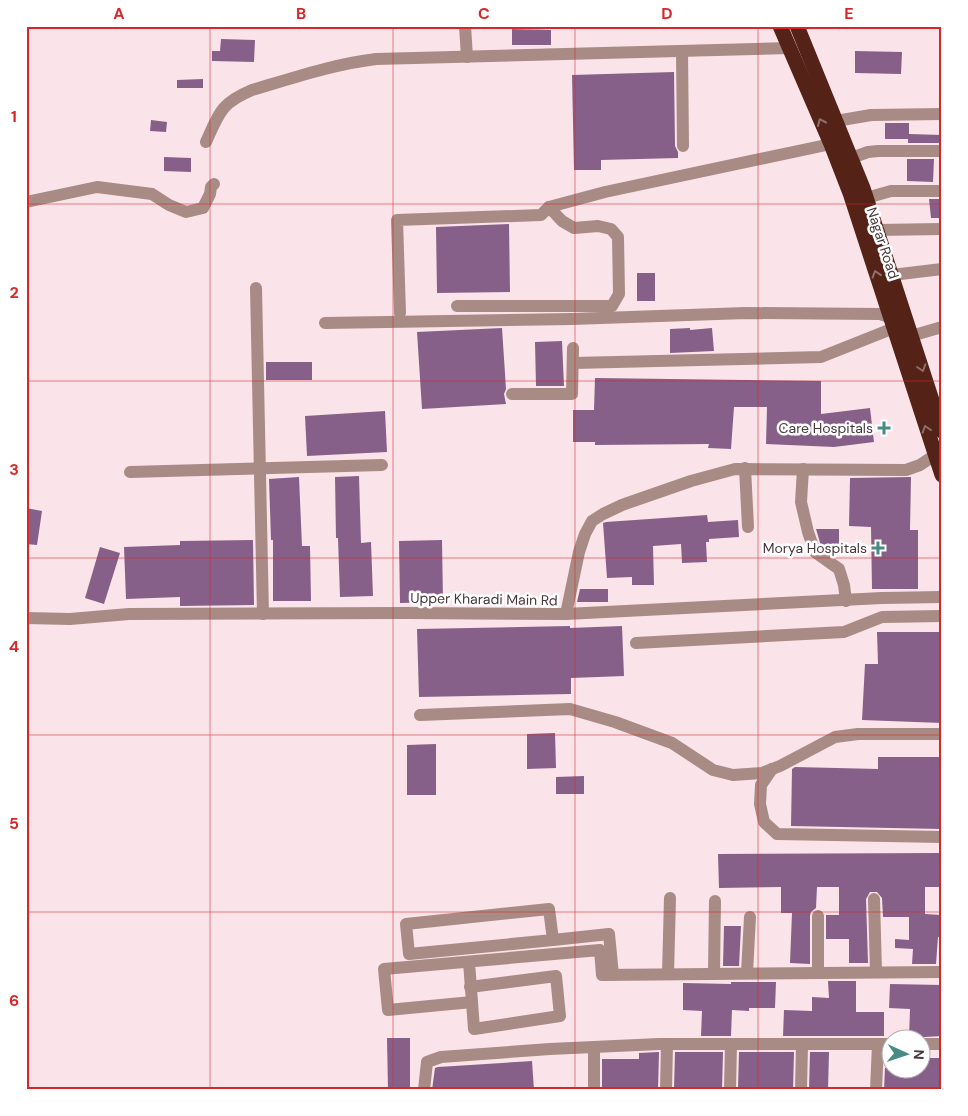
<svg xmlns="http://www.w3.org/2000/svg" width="968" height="1116" viewBox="0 0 968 1116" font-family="'DM Sans',sans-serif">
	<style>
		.building { fill: #866089 }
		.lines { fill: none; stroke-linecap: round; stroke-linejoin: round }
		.minor { stroke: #a78b84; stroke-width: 12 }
		.highway { stroke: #542217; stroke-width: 15 }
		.oneway { stroke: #906f68 }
		.grid { fill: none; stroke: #d62828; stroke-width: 1; stroke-opacity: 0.55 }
		.poi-dot { fill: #468c84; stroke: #fff; stroke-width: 2 }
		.labels { text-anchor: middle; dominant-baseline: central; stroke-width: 5; stroke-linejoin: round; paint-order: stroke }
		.street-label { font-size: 14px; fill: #47383c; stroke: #fff }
		.poi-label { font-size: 14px; fill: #47383c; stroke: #fff; text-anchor: end }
		.neatline { fill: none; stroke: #d62828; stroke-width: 2 }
		.grid-label { font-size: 16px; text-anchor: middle; font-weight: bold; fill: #d62828 }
	</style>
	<rect width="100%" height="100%" fill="#fbe3ea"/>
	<g class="building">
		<path d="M512,29L551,30V45H512Z"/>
		<path d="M221,39L255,40L254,62L212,61V51H220Z"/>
		<path d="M855,51L902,52L901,74L855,73Z"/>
		<path d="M674,72L675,146L678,152V158L601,160V170H574L572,75Z"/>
		<path d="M203,79V88H177V80Z"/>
		<path d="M151,120L167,122L166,132L150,131Z"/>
		<path d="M885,123H909V134L942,135V143H908V139H885Z"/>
		<path d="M164,157L191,158V172L164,171Z"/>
		<path d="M907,159H934L933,182L907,181Z"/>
		<path d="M929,199H942V218H931Z"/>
		<path d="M509,224L510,292L437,293L436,227Z"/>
		<rect x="637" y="273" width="18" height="28"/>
		<path d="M502,328L506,389L504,394L506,404L422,409L417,332Z"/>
		<path d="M690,328V330L712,328L714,351L670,353V329Z"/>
		<path d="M562,341L564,386H536L535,342Z"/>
		<rect x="266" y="362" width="46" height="18"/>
		<path d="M595,378L821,381V414L870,408L874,442L834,447L766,444L767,407H734L731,449L708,448L709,444L595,445V442H573V410H594Z"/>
		<path d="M385,411L387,452L307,456L305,416Z"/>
		<path d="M359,476L361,543L371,542L373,596L340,597L338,538H336L335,477Z"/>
		<path d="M299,477L302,546H310L311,601H273V540H271L269,479Z"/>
		<path d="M911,477L910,530H918V589H872L871,527L849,526L850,478Z"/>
		<path d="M26,508L42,511L37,545L26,544Z"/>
		<path d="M707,515L708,522L738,520L739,537L709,539V542H706L707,562L682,563L681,544L653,546L654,585H632V577L607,578L603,523L606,522Z"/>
		<path d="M816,529H839V545L821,546Z"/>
		<path d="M253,540L254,605L180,606V597L126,599L124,547L180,545V541Z"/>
		<path d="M442,540L443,602L400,603L399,541Z"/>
		<path d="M100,547L120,553L104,604L85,598Z"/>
		<path d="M580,589H608V602H577Z"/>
		<path d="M570,626V628L622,626L624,676L571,678V694L419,697L417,629Z"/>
		<path d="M877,632H942V723L862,720L865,664H878Z"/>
		<path d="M555,733L556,768L527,769V734Z"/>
		<path d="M436,744V795H407V745Z"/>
		<path d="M878,757H942V829L791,826L792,769L795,767L878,769Z"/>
		<path d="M584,776V794H556V777Z"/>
		<path d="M942,853V887H925V914L941,915L940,937H938L936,964H912L913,949L895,948V939L909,940V917H883L882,898L877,892H870L866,899L868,963H849V939H826V915H839V887H817L816,908L811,912L810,916V964L790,963L792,913H781V887L719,888L718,854Z"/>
		<path d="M724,926H741L739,966H723Z"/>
		<path d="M828,981H856V1012H884V1036H783L784,1010L812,1011V997L829,998Z"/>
		<path d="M731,982H776L775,1008H749V1011L732,1010L731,1036H701L702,1011L683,1010V983L731,984Z"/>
		<path d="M890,984L942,985V1036L909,1038L910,1009L889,1008Z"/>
		<path d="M387,1038H410V1090H388Z"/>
		<path d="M659,1052L658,1090H602V1059H639V1053Z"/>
		<path d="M675,1052H723L722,1090H674Z"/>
		<path d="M739,1052H794L793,1090H738Z"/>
		<path d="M810,1052H829L828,1090H809Z"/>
		<path d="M922,1058H942V1090H884L885,1068H922Z"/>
		<path d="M532,1061L534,1090H432L435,1068L438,1067Z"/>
	</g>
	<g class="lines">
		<g class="minor">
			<path d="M465,26L467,57"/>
			<path d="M682,51L683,146"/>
			<path d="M836,121L871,115L942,114"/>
			<path d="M206,142C219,113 221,103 252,90C293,78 334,64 376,59L790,48"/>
			<path d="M851,158L868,152L878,151H942"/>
			<path d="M866,198L891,191H942"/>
			<path d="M26,202L97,187L152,194L169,205L186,212L203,208L210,194L211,187L214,184"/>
			<path d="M877,230L942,229"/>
			<path d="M892,275L942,269"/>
			<path d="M256,288L263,614"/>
			<path d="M457,306H612L619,294L618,237L611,229L598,226L574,228L562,221L549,207"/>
			<path d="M400,313L397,220L541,215L549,207L605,192L831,144"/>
			<path d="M325,323L572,319L746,313L880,314L889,317"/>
			<path d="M911,336L942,327"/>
			<path d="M573,363L821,357L894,328"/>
			<path d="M512,394H572L573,348"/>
			<path d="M745,468L748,527"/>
			<path d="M803,469L801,502L808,532L815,552L839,569L844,585L846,601"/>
			<path d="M130,472L382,465"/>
			<path d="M566,614L579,552L585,534L592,521L603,514L622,505L691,481L735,469L906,470L920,465L935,455"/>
			<path d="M26,618L70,619L129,614L408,613L566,614L882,598L942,597"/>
			<path d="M636,643L844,632L882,617L942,616"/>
			<path d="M420,715L570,709L615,722L672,743L713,770L733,775L762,773L780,766L835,737L858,734H942"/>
			<path d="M772,769L761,785L760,804L764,822L777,834L942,837"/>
			<path d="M874,899L876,972"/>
			<path d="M818,916V973"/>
			<path d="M553,940L409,954L406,924L549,909L553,940L609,934L613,975"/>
			<path d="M469,962L472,1002L388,1010L384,969L600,950L602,975L942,972"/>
			<path d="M714,973L715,901"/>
			<path d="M747,973L750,917"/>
			<path d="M668,974L670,898"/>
			<path d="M470,987L556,976L560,1016L474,1029L472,1002"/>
			<path d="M920,1044H942"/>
			<path d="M424,1090L427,1062L441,1057L550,1049L659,1044H890"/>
			<path d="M594,1090V1047"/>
			<path d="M666,1090L667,1044"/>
			<path d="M730,1090L731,1044"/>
			<path d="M801,1090L802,1044"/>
			<path d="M876,1090L878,1044"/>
		</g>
		<g class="highway">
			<path d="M780,26L831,144L850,193L942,475"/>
			<path d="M797,26L863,188L942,431"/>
		</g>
	</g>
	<defs><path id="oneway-chevron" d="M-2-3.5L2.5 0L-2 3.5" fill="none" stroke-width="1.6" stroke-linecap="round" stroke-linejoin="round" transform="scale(1.25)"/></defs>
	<g class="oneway">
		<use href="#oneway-chevron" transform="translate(821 122) rotate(-114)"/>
		<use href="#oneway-chevron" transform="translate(876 274) rotate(-107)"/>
		<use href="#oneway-chevron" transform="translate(922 368) rotate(72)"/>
		<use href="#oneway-chevron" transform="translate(926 429) rotate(-108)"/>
	</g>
	<path class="grid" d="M210,26V1090M393,26V1090M575,26V1090M758,26V1090M26,204H942M26,381H942M26,558H942M26,735H942M26,912H942"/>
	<g class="poi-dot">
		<path d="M881.5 420.5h5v5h5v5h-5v5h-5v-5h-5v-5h5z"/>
		<path d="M875.5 540.5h5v5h5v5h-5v5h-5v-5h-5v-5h5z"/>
	</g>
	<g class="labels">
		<g class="street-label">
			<text transform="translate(883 243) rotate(72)">Nagar Road</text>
			<text transform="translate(484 599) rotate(1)">Upper Kharadi Main Rd</text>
		</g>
		<g class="poi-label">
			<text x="873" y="428">Care Hospitals</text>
			<text x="867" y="548">Morya Hospitals</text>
		</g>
	</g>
	<rect width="968" height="1116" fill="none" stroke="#ffffff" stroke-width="55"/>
	<g transform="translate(906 1054) rotate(93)"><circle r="24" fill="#ffffff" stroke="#b5afb1"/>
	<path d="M0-4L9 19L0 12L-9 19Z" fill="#468c84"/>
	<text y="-8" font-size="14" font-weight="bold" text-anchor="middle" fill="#47383c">N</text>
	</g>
	<rect x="28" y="28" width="912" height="1060" class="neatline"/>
	<g class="grid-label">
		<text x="119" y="19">A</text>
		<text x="301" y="19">B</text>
		<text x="484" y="19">C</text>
		<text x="667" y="19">D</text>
		<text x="849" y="19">E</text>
		<text x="14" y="122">1</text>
		<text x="14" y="298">2</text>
		<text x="14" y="475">3</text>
		<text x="14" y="652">4</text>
		<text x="14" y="829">5</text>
		<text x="14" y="1006">6</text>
	</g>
</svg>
